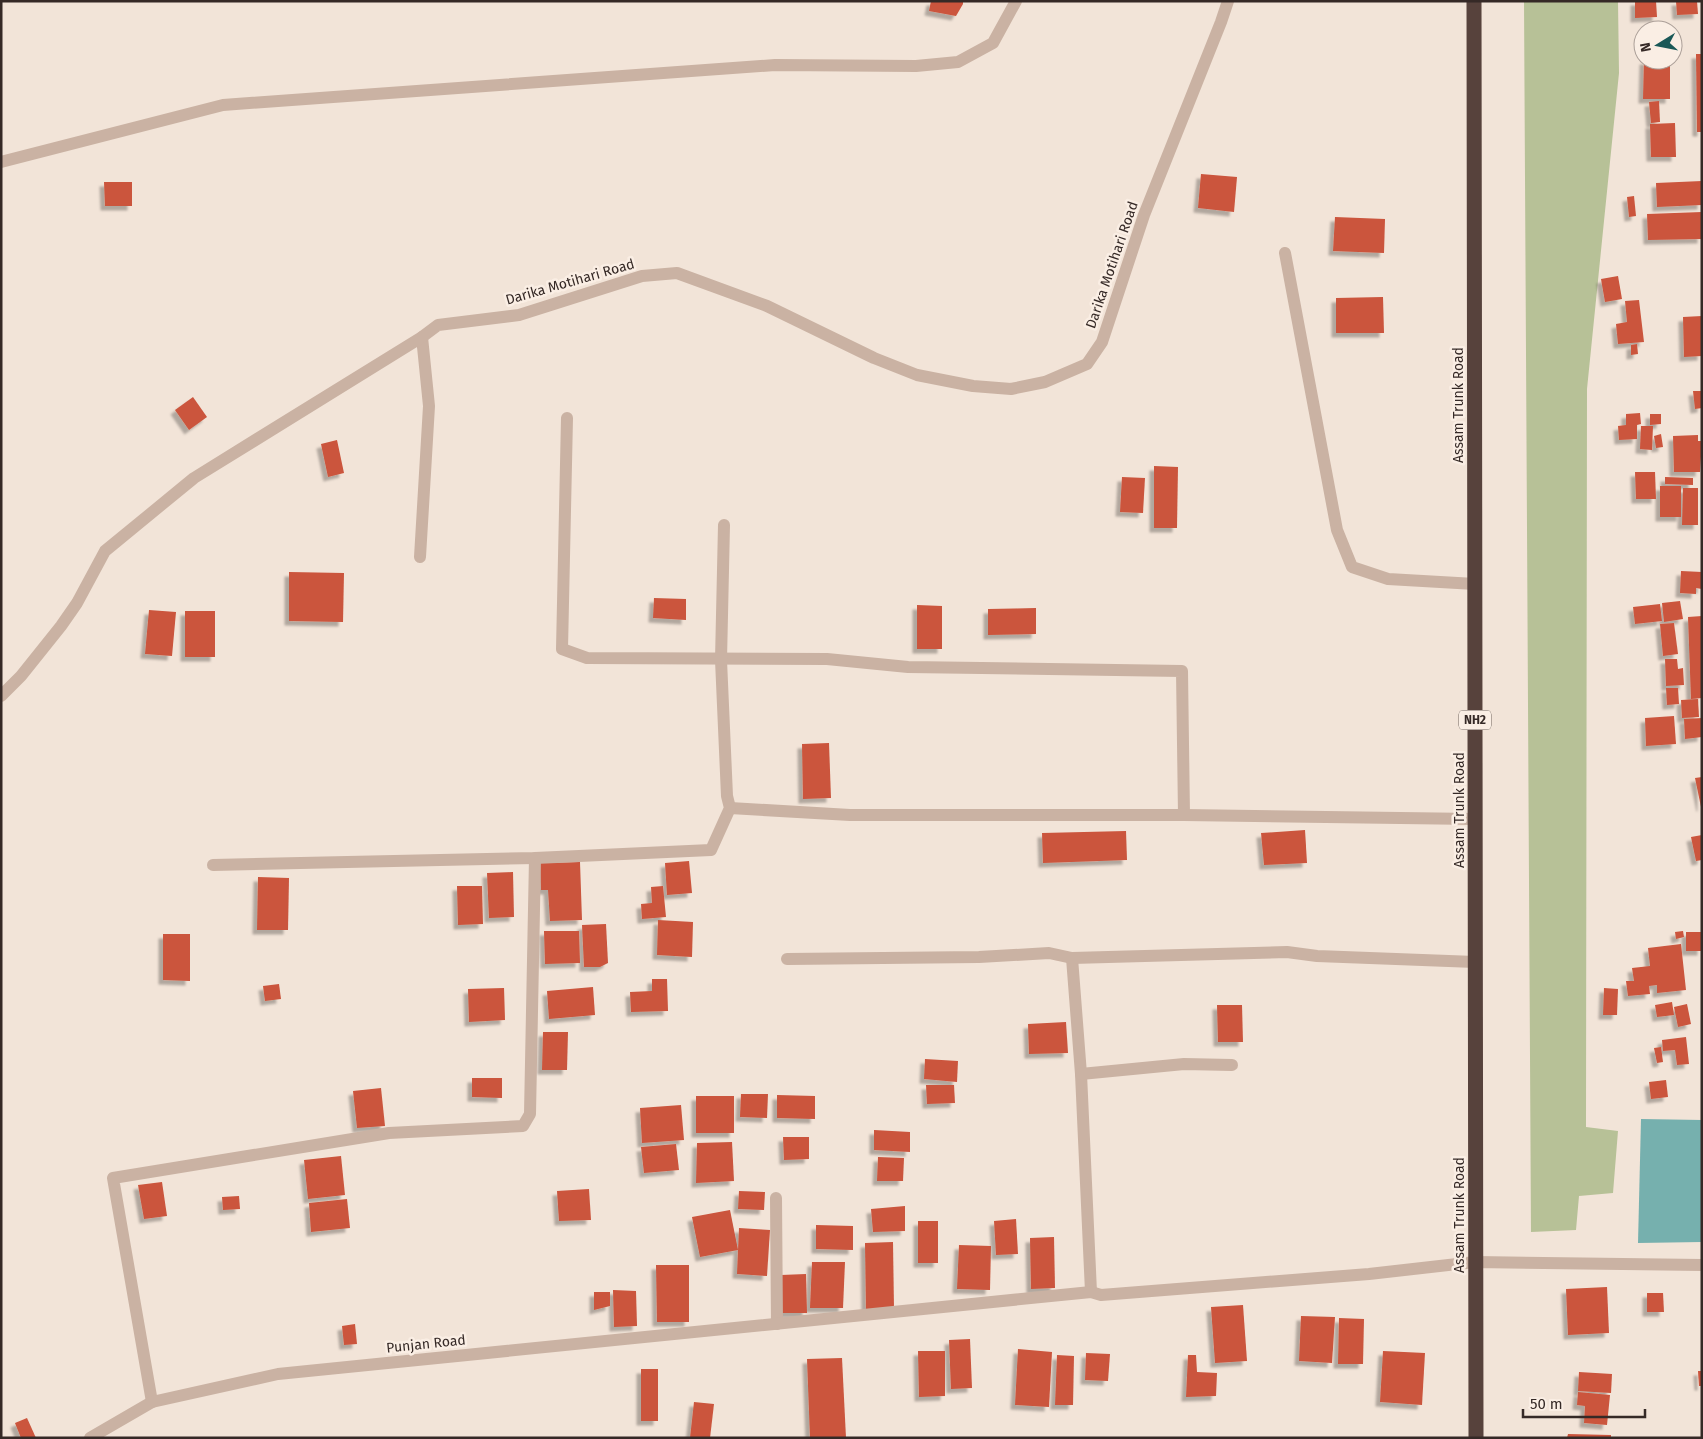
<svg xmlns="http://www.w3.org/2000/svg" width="1703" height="1439" viewBox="0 0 1703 1439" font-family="'Fira Sans',sans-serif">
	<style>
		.green { fill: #b7c197 }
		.water { fill: #76b0ae }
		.building { fill: #cb543c; filter: url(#shadow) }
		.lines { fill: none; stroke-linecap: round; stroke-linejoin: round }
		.minor { stroke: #cab2a3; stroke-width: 12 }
		.highway { stroke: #57423c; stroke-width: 15 }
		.labels { text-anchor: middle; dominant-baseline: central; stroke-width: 5; stroke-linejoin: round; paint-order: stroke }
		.shield { fill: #faeee4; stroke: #70645f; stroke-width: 1 }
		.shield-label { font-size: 12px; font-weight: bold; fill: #352926 }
		.street-label { font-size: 14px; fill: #352926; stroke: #faeee4 }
	</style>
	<defs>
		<filter id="shadow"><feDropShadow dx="-4.5" dy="4.5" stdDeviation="1" flood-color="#0004"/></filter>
	</defs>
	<rect width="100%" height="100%" fill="#f2e4d8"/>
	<path class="green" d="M1524,1H1618L1619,73L1587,389L1586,1127L1618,1131L1613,1193L1579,1196L1576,1230L1531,1232Z"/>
	<path class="water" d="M1641,1119L1702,1120V1242L1638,1243Z"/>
	<g class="building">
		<path d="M931,1H963V4L956,16L929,11Z"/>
		<path d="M1635,1H1656L1657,17L1635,18Z"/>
		<path d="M1676,1H1697L1698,14L1677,15Z"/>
		<path d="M1673,33H1676L1677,53H1673Z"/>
		<path d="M1696,54H1702V132H1697Z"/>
		<path d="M1644,60H1670V99H1643Z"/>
		<path d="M1659,101L1660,122L1651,123L1649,102Z"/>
		<path d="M1675,123L1676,157H1651L1650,124Z"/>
		<path d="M1201,174L1237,177L1234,212L1198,208Z"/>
		<path d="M1702,181V205L1657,207L1656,183Z"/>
		<path d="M104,182H132V206H105Z"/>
		<path d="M1634,196L1636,216L1629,217L1627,197Z"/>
		<path d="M1702,212V239L1648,240L1647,214Z"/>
		<path d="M1335,217L1385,219L1384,253L1333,251Z"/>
		<path d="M1618,276L1622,299L1605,302L1601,279Z"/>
		<path d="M1383,297L1384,333H1336V298Z"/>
		<path d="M1639,300L1644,342L1618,344L1616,324L1627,322L1625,301Z"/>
		<path d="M1702,316V356L1684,357L1683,317Z"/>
		<path d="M1637,344L1638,354L1631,355V345Z"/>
		<path d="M1693,391H1702V408L1695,409Z"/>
		<path d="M193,397L207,417L189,430L175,410Z"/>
		<path d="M1640,413L1641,424L1637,425V439L1619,440L1618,426L1626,425V414Z"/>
		<path d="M1650,414H1661V424L1650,425Z"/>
		<path d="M1641,426H1653L1652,450L1640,449Z"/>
		<path d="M1661,434L1663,447L1656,448L1654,436Z"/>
		<path d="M1698,435V441H1702L1700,472H1674L1673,436Z"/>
		<path d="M337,440L344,473L328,477L321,444Z"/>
		<path d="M1154,466L1178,467L1177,528H1154Z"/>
		<path d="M1635,472H1655L1656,499H1636Z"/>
		<path d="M1122,477L1145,478L1143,513L1120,512Z"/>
		<path d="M1665,477L1693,478V485L1665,484Z"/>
		<rect x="1660" y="486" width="21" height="31"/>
		<path d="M1683,488H1698V525H1682Z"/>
		<path d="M1681,571L1702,572V589L1696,588V594L1680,593Z"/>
		<path d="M289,572L344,573L343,622L289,621Z"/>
		<path d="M654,598L686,599V620L653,618Z"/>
		<path d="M1680,601L1683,619L1664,622L1662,603Z"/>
		<path d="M1660,604L1662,621L1635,624L1633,607Z"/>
		<path d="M917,605L942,606V649H917Z"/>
		<path d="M1036,608V634L988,635V609Z"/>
		<path d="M149,610L176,612L172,656L145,654Z"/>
		<rect x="185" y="611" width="30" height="46"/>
		<path d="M1702,616V698L1691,699L1688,617Z"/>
		<path d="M1674,623L1678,654L1663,656L1660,624Z"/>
		<path d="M1665,659H1677L1678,669L1683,668L1684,685L1666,686Z"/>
		<path d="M1666,688H1678L1679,704L1667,705Z"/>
		<path d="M1698,699L1699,717L1682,718L1681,700Z"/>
		<path d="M1674,716L1676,744L1646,746L1645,718Z"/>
		<path d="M1702,718V737L1685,739L1684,719Z"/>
		<path d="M829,743L831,798L803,799L802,744Z"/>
		<path d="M1702,777V807H1701L1695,778Z"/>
		<path d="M1305,830L1307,863L1264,865L1261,833Z"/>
		<path d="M1126,831L1127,860L1043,863L1042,833Z"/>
		<path d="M1702,835V860L1696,861L1691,837Z"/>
		<path d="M689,861L692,893L667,895L665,863Z"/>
		<path d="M580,862L582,920L550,921L548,890H541L540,863Z"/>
		<path d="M513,872L514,917L489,918L487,873Z"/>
		<path d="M258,877L289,878L288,930H257Z"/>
		<path d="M457,886H482L483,924L458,925Z"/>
		<path d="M663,886L666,917L642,919L641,904L652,903L651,887Z"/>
		<path d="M658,920L693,922L692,957L657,955Z"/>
		<path d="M606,924L608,963L600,967H584L582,925Z"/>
		<path d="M544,931H579L580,963L545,964Z"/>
		<path d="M1683,931L1684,937L1676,939L1675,932Z"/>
		<rect x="1686" y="932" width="16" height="19"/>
		<path d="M163,934H190V981L163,980Z"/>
		<path d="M1681,944L1686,990L1657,993V985L1649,986L1650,994L1628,996L1626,981H1634L1632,968L1650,966L1648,948Z"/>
		<path d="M652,979H667L668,1011L631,1012L630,992L652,991Z"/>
		<path d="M279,984L281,999L265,1001L263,986Z"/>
		<path d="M593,987L595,1015L549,1019L547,991Z"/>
		<path d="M504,988L505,1020L469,1022L468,989Z"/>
		<path d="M1604,988L1618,989L1617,1015H1603Z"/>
		<path d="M1672,1002L1674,1015L1657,1017L1655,1005Z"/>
		<path d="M1687,1004L1691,1024L1678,1027L1674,1007Z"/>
		<path d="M1217,1005H1242L1243,1042H1218Z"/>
		<path d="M1066,1022L1068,1053L1029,1054L1028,1024Z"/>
		<path d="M543,1032H568L567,1070H542Z"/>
		<path d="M1686,1037L1689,1064L1677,1065L1675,1050L1663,1051L1662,1040Z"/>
		<path d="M1661,1047L1663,1062L1657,1063L1654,1048Z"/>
		<path d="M925,1059L958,1061L957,1082L924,1079Z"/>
		<path d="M472,1078H502V1098L472,1097Z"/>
		<path d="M1666,1080L1668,1097L1651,1099L1649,1082Z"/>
		<path d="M926,1085H954L955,1103L927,1104Z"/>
		<path d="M381,1088L385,1126L357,1128L353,1091Z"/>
		<path d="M741,1094H768L767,1118L740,1117Z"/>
		<path d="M777,1095L815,1096V1119L777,1118Z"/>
		<rect x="696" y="1096" width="38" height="37"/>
		<path d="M681,1105L684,1140L642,1143L640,1108Z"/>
		<path d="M874,1130L910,1132V1152L874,1150Z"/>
		<path d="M783,1137H809V1159L784,1160Z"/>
		<path d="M732,1142L734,1181L696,1183L697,1143Z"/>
		<path d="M676,1144L679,1170L644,1173L641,1147Z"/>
		<path d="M341,1156L345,1195L308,1199L304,1160Z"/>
		<path d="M878,1157L904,1158L903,1181H877Z"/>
		<path d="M162,1182L167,1216L144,1219L138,1185Z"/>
		<path d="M589,1189L591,1220L559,1221L557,1191Z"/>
		<path d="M739,1191L765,1192L764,1210L738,1209Z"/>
		<path d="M239,1196L240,1209L223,1210L222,1197Z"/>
		<path d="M347,1199L350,1228L311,1232L309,1203Z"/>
		<path d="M905,1206V1231L873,1232L871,1209Z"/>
		<path d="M730,1210L738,1250L700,1257L692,1217Z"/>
		<path d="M1016,1219L1018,1254L996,1255L994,1221Z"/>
		<rect x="918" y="1221" width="20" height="42"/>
		<path d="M816,1225L853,1226V1250L816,1249Z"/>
		<path d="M739,1228L770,1230L767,1276L737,1274Z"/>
		<path d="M1054,1237L1055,1288L1031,1289L1030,1238Z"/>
		<path d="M893,1242L894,1309H866L865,1243Z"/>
		<path d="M959,1245L991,1246L990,1290L957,1289Z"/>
		<path d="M812,1262H845L843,1308H810Z"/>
		<path d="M656,1265H689V1322H657Z"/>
		<path d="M806,1274L807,1313H782L781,1275Z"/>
		<path d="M1607,1287L1609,1333L1568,1335L1566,1289Z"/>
		<path d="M613,1290L636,1291L637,1326L614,1327Z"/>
		<path d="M594,1292H610V1306L594,1310Z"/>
		<path d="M1647,1293H1663L1664,1312H1647Z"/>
		<path d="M1243,1305L1247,1361L1215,1363L1211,1307Z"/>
		<path d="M1301,1316L1335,1317L1332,1363L1299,1361Z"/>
		<path d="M1339,1318L1364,1319L1363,1364H1338Z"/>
		<path d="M355,1324L357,1344L344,1345L342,1326Z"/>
		<path d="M970,1339L972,1388L951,1389L949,1340Z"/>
		<path d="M1018,1349L1052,1352L1049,1407L1015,1405Z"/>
		<path d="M918,1351H945V1396L919,1397Z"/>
		<path d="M1383,1351L1425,1353L1422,1405L1380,1402Z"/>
		<path d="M1086,1353L1110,1354L1108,1381L1085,1380Z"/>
		<path d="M1057,1355L1074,1356L1073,1405H1055Z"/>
		<path d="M1188,1355H1196L1197,1372L1217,1373L1216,1396L1186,1397Z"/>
		<path d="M842,1358L846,1438H810L807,1359Z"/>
		<rect x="641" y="1369" width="17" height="52"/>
		<path d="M1698,1371H1702V1386H1699Z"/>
		<path d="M1579,1372L1612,1374L1611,1393L1578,1391Z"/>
		<path d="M1578,1392L1610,1395L1607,1425L1584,1423L1585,1406L1577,1405Z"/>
		<path d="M694,1402L714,1404L710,1438H690Z"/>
		<path d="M27,1418L36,1438H21L15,1423Z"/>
		<path d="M1568,1434L1611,1435V1438H1567Z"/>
	</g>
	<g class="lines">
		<g class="minor">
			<path d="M1,162L223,105L775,65L916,66L958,62L993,43L1016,1"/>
			<path d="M1285,253L1337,530L1352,567L1388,579L1475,584"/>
			<path d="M567,418L562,649L587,658L827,659L908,667L1182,671L1184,815"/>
			<path d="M420,557L429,406L422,337"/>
			<path d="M1,696L21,676L61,626L77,603L105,551L194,478L422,337L438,325L519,315L642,276L677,273L767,306L874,358L917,375L973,386L1011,389L1045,382L1087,364L1102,342L1144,215L1221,22L1228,1"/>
			<path d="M730,808L850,815H1184L1475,819"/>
			<path d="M213,865L535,858L711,850L730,808L727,796L721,660L724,525"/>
			<path d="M1072,958L1081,1074L1091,1292"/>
			<path d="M787,959L979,957L1049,953L1072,958L1287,952L1317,956L1475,962"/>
			<path d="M1081,1074L1184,1064L1232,1065"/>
			<path d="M776,1198L777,1324"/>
			<path d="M152,1402L113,1178L389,1133L523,1126L530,1114L535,858"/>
			<path d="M90,1438L152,1402L278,1374L1091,1292L1101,1295L1369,1274L1475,1262L1702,1265"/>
		</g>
		<path class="highway" d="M1474,1L1476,1438"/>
	</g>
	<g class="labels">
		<rect class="shield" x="1459" y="710.5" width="32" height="19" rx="4"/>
		<g class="shield-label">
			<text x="1475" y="720">NH2</text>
		</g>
		<g class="street-label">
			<text transform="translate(1112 265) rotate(-71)">Darika Motihari Road</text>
			<text transform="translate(570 282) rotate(-16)">Darika Motihari Road</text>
			<text transform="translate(1458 405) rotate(-90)">Assam Trunk Road</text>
			<text transform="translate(1459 810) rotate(-90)">Assam Trunk Road</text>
			<text transform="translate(1459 1215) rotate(-90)">Assam Trunk Road</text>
			<text transform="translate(426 1344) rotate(-6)">Punjan Road</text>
		</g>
	</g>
	<rect width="1703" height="1439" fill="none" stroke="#352926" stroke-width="5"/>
	<g transform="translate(1658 45) rotate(260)"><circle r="24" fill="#faeee4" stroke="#ab9f98"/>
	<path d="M0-4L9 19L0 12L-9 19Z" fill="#1a5857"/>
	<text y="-8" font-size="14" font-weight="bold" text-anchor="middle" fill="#352926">N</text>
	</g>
	<path d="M1523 1409v8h122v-8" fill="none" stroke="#352926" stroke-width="2.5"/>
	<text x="1530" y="1409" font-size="15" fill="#352926" stroke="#faeee4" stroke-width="4" paint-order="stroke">50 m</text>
</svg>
